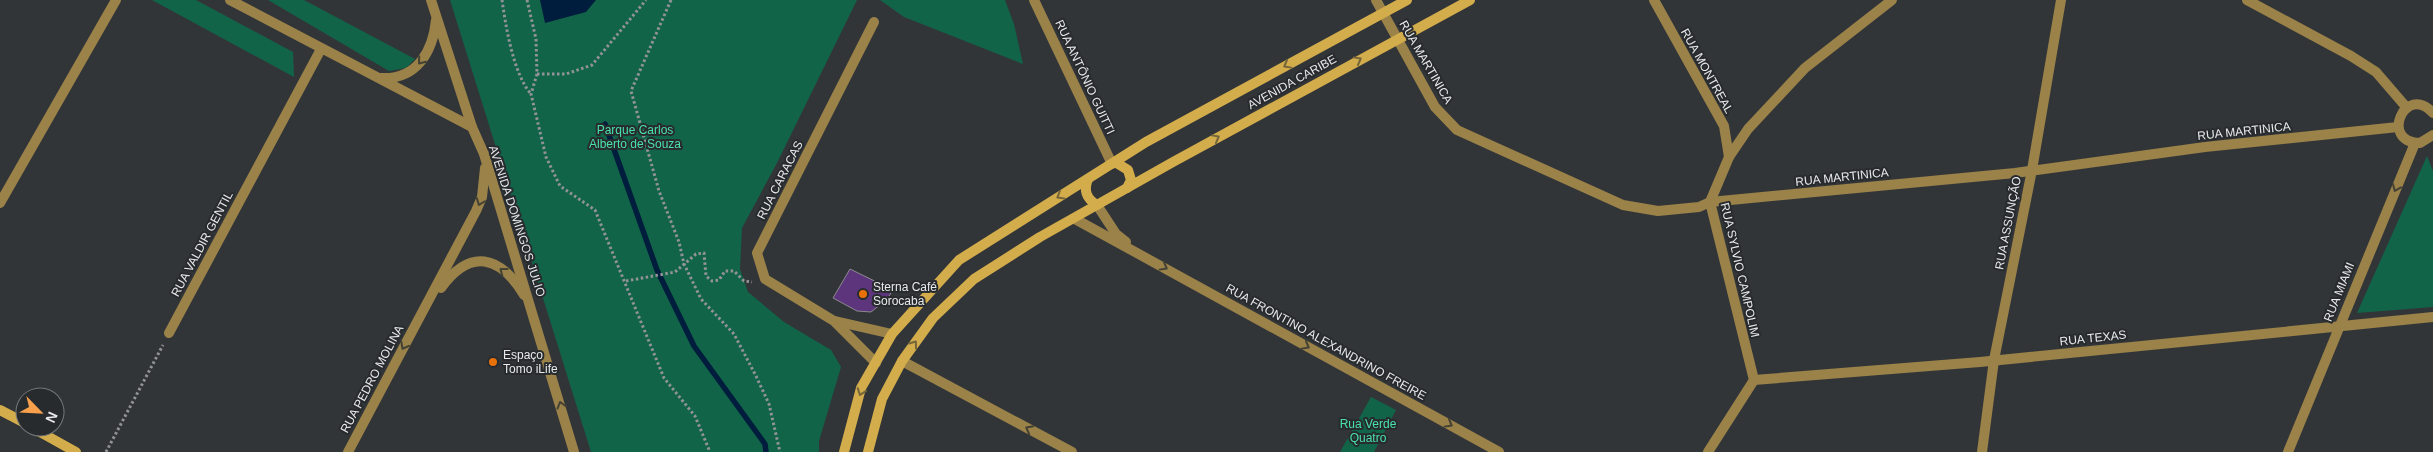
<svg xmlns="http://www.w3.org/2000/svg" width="2433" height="452" viewBox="0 0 2433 452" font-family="Helvetica,sans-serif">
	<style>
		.green { fill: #126448 }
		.water { fill: #001d3d }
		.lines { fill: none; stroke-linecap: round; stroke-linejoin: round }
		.stream { stroke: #001d3d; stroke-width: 5.5 }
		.building { fill: #5c357d; stroke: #8c8a8e }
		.path { stroke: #919396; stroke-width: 3; stroke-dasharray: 2.5 2.5; stroke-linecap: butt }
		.street { stroke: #9a8249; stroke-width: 10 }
		.secondary { stroke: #d3ac4b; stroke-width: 10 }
		.oneway { stroke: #75653b }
		.oneway2 { stroke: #444135 }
		.food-dot { fill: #e8710a; stroke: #282b2e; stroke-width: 2 }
		.labels { text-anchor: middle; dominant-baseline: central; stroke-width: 4; stroke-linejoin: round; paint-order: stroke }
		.street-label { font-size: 12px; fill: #e7e9eb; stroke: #282b2e }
		.park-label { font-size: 12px; fill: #49e1aa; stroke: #282b2e }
		.poi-label { font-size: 12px; fill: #e7e9eb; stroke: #282b2e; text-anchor: start }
	</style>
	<rect width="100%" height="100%" fill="#323538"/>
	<g class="green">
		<path d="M152,0H196L293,52L294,77Z"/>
		<path d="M268,0H304L415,59L406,68L389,71Z"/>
		<path d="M450,0H857L777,163L742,228L740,269L748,292L784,322L831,350L841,367L819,441V452H591Z"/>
		<path d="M880,0H1005L1014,24L1023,64L904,17Z"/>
		<path d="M2427,156L2433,171V307L2357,313Z"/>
		<path d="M1371,397L1396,410L1374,452H1340Z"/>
	</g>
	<path class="water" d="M540,0H596L586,12L545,23Z"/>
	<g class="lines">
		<path class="stream" d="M605,124L657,270L694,346L765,444L766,452"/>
	</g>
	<path class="building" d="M850,269L893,290L887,299L871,312L857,311L833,298Z"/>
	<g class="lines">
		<g class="path">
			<path d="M502,0C506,27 513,73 531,94"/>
			<path d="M527,0L536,39L537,74L531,94L546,157L560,186L595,210L664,378L695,416L710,452"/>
			<path d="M671,0L631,91L659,191L679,242L684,264L701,299L734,334L756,376L769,404L780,452"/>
			<path d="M537,74H566L592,65L646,0"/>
			<path d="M626,281L675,272L696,254L704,253L706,276L712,281L719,280L725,271H734L744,281L752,282"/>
			<path d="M106,452L163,345"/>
		</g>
		<g class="street">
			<path d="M230,0L472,127"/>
			<path d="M431,0L472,127L484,154L574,452"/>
			<path d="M1034,0L1112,164"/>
			<path d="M1376,0L1435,107L1457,130L1623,205L1658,211L1699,207L1710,202L2015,173L2205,147L2398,127"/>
			<path d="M1654,0L1724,126L1729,157"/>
			<path d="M2247,0L2351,56L2376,72L2407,108"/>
			<path d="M874,22L757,253L765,279L834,321L876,363"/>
			<path d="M381,78C417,80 433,51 436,20"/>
			<path d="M2433,113C2405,82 2379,143 2420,143L2433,135"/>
			<path d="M0,203L116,0"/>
			<path d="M1097,205L1116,234L1126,242"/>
			<path d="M1075,219L1499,452"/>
			<path d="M441,288C470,248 500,255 524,295"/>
			<path d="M835,321L892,334"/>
			<path d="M169,333L321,49"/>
			<path d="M902,361L1072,452"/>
			<path d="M1754,380L1980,362L2433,317"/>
			<path d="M1754,380L1710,202L1729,157L1748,129L1805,68L1892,0"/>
			<path d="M348,452L476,211L482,197L485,168"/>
			<path d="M1708,452L1754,380"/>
			<path d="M1982,452L1994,360L2032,170L2061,0"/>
			<path d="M2288,452L2415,143"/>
		</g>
		<g class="secondary">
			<path d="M1115,162L1128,170L1131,180L1127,188"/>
			<path d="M1088,179C1083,191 1087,199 1097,205"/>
			<path d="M0,410L25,423"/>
			<path d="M31,427L76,452"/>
			<path d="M844,452L861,388L892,334L959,260L1146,142L1407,0"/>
			<path d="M868,452L882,399L902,361L933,318L974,279L1040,237L1173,162L1470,0"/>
		</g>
	</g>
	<defs><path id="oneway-chevron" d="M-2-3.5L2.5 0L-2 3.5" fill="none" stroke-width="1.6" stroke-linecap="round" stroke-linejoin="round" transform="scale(1.25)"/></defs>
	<g class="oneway">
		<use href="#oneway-chevron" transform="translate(1358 60) rotate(-29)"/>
		<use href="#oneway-chevron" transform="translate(1287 65) rotate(151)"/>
		<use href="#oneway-chevron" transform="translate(1216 138) rotate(-29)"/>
		<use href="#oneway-chevron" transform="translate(1060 196) rotate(149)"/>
		<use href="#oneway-chevron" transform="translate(914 344) rotate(-54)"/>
		<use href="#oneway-chevron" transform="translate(861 392) rotate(110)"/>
	</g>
	<g class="oneway2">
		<use href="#oneway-chevron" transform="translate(421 61) rotate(129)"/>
		<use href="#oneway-chevron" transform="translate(2396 188) rotate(113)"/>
		<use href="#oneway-chevron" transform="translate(480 202) rotate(111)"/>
		<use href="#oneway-chevron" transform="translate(1164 267) rotate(29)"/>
		<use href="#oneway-chevron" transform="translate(503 271) rotate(-143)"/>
		<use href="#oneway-chevron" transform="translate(404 346) rotate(118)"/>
		<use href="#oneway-chevron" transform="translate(1306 346) rotate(29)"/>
		<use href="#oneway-chevron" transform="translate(561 405) rotate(-106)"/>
		<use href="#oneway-chevron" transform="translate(1449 424) rotate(29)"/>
		<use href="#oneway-chevron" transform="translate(1029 429) rotate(-152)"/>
	</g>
	<g class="food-dot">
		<circle cx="863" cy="294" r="5"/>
		<circle cx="493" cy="362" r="5"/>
	</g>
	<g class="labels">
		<g class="street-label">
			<text transform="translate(1426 62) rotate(60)">RUA MARTINICA</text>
			<text transform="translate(1707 71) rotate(61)">RUA MONTREAL</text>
			<text transform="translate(1085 77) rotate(65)">RUA ANTÔNIO GUITTI</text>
			<text transform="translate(1292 82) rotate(-29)">AVENIDA CARIBE</text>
			<text transform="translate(2244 131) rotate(-6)">RUA MARTINICA</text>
			<text transform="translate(1842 177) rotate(-6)">RUA MARTINICA</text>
			<text transform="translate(780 180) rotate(-63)">RUA CARACAS</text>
			<text transform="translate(517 221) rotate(72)">AVENIDA DOMINGOS JULIO</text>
			<text transform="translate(2008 223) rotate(-79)">RUA ASSUNÇÃO</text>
			<text transform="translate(202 244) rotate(-62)">RUA VALDIR GENTIL</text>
			<text transform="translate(1740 270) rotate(77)">RUA SYLVIO CAMPOLIM</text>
			<text transform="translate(2339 292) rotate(-68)">RUA MIAMI</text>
			<text transform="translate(2093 338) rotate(-6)">RUA TEXAS</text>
			<text transform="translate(1326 342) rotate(29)">RUA FRONTINO ALEXANDRINO FREIRE</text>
			<text transform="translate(372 379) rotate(-62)">RUA PEDRO MOLINA</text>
		</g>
		<g class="park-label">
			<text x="635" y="130">Parque Carlos<tspan x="635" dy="14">Alberto de Souza</tspan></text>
			<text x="1368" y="424">Rua Verde<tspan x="1368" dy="14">Quatro</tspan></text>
		</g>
		<g class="poi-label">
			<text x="873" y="287">Sterna Café<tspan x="873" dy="14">Sorocaba</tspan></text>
			<text x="503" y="355">Espaço<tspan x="503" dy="14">Tomo iLife</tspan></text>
		</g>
	</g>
	<g transform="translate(40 412) rotate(114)"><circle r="24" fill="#282b2e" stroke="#74777a"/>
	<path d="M0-4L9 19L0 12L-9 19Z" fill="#f8a04b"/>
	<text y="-8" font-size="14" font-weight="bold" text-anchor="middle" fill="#e7e9eb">N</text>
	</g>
</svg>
